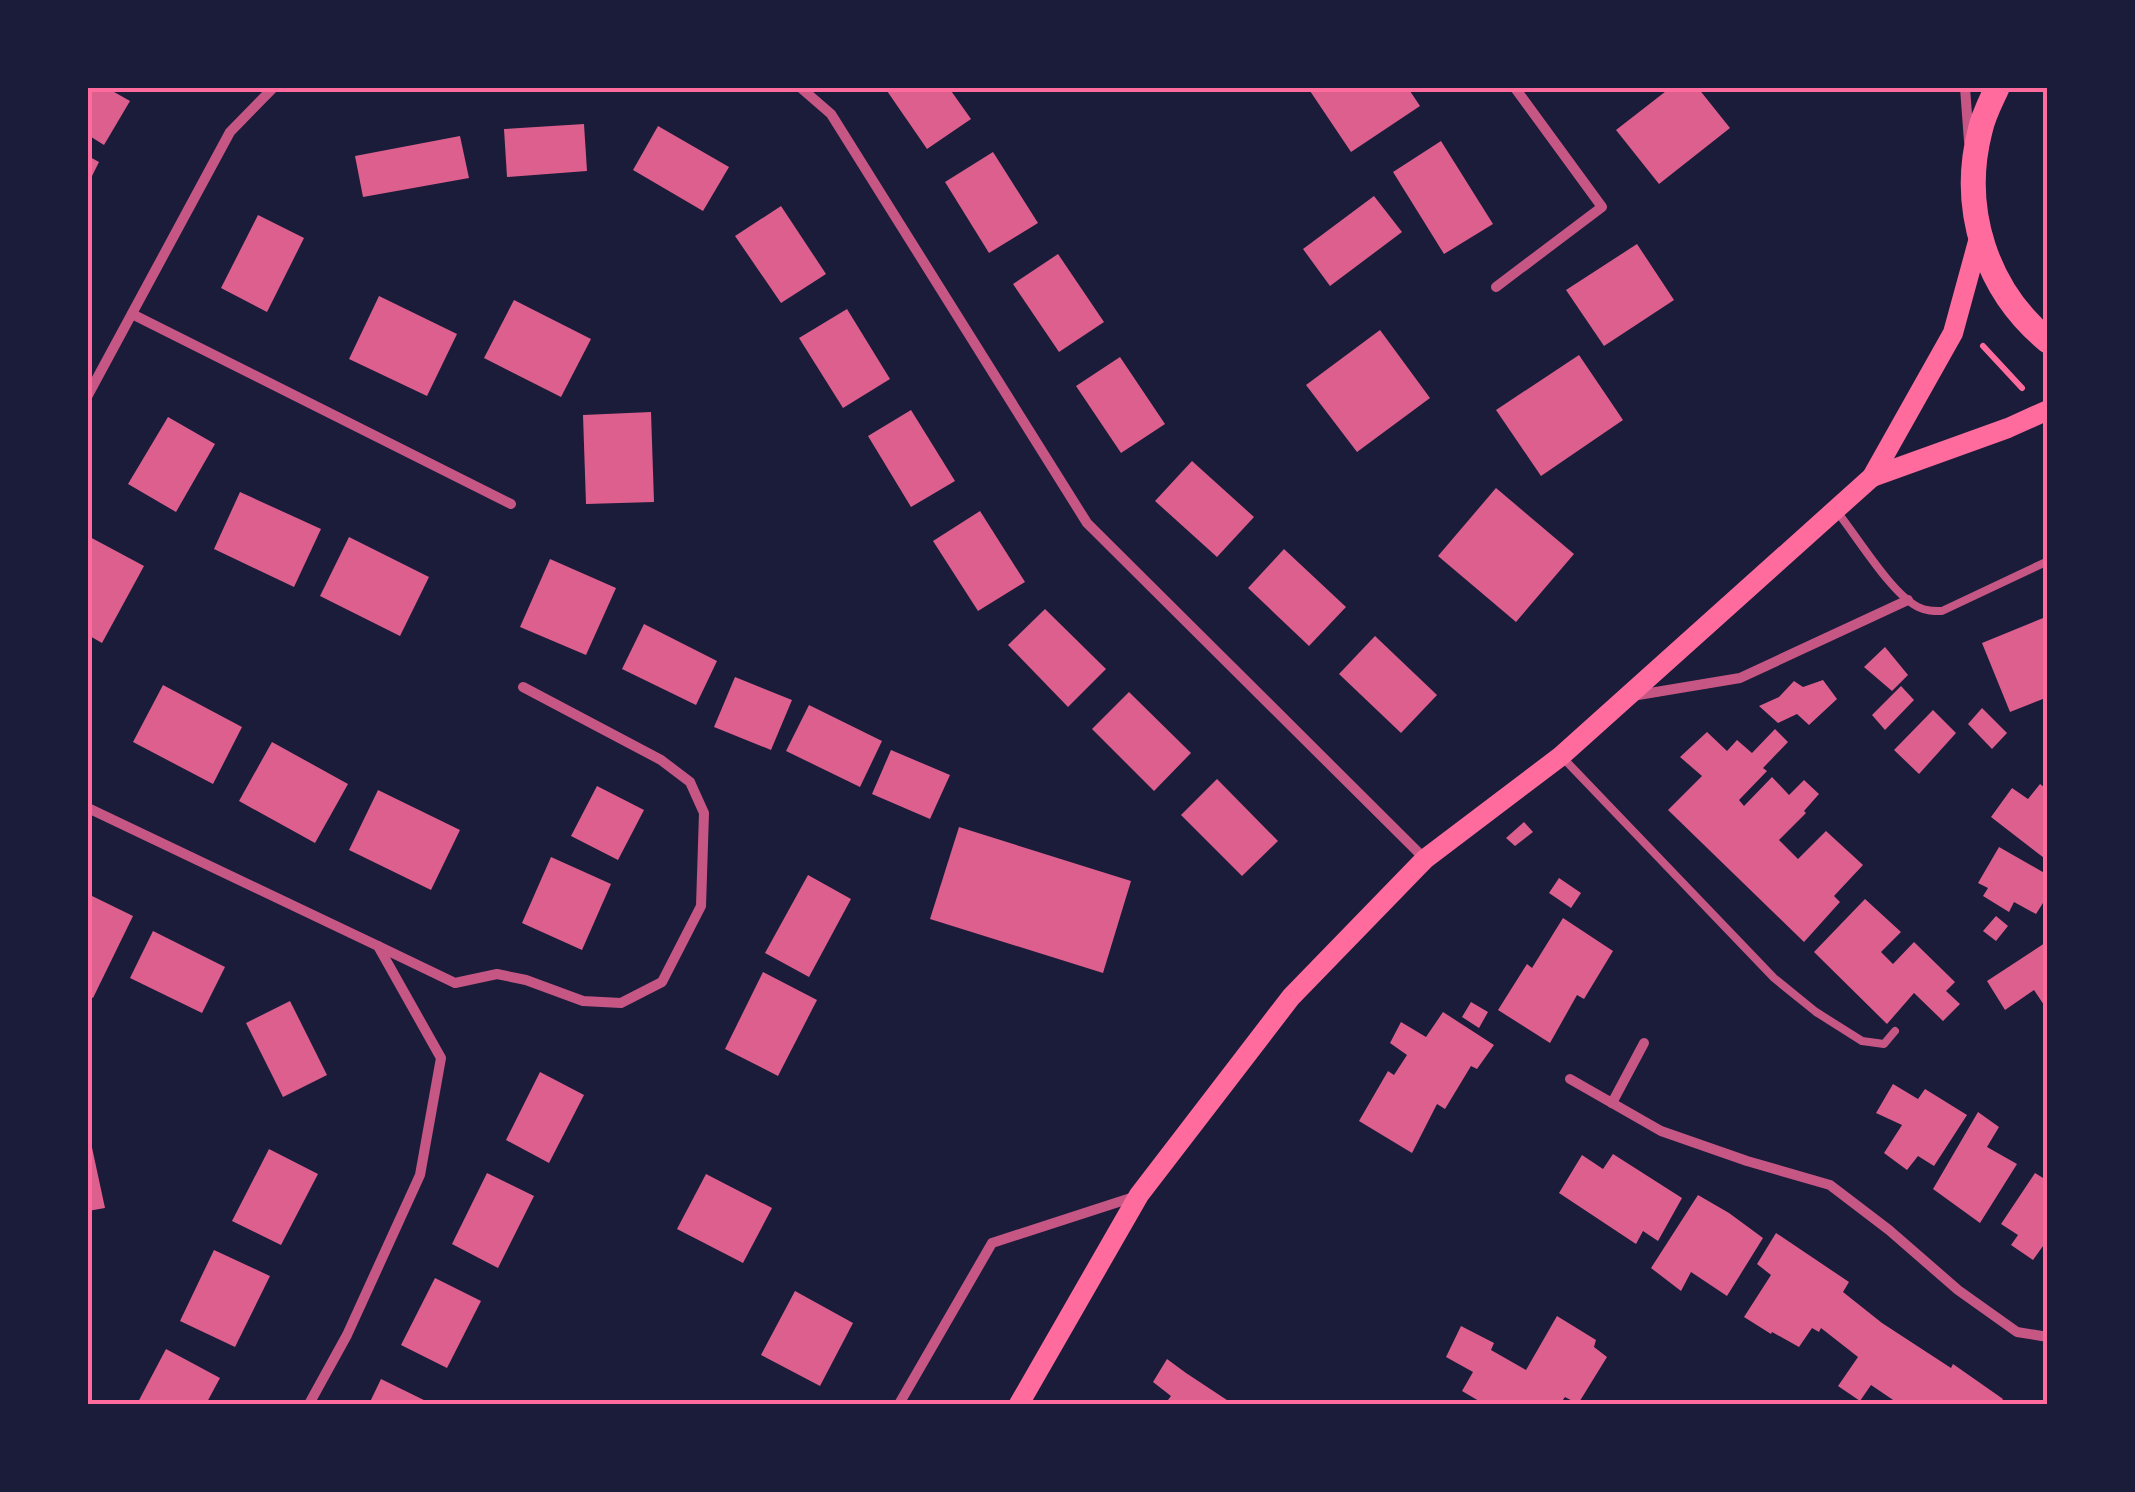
<svg xmlns="http://www.w3.org/2000/svg" width="2135" height="1492" viewBox="0 0 2135 1492" font-family="'Alegreya Sans',sans-serif">
	<style>
		.building { fill: #dd5f8e }
		.lines { fill: none; stroke-linecap: round; stroke-linejoin: round }
		.path { stroke: #ff6b9d; stroke-width: 6 }
		.service { stroke: #c65784; stroke-width: 8 }
		.minor { stroke: #c65784; stroke-width: 10 }
		.secondary { stroke: #ff6b9d; stroke-width: 20 }
		.primary { stroke: #ff6b9d; stroke-width: 25 }
		.neatline { fill: none; stroke: #ff6b9d; stroke-width: 4 }
	</style>
	<rect width="100%" height="100%" fill="#1b1b3a"/>
	<g class="building">
		<path d="M88,88H107L130,101L104,145L88,135Z"/>
		<path d="M885,88H949L971,119L927,149Z"/>
		<path d="M1308,88H1408L1420,106L1351,152Z"/>
		<path d="M1670,88H1698L1730,128L1659,184L1616,130Z"/>
		<path d="M584,124L587,171L507,177L504,129Z"/>
		<path d="M658,126L729,167L703,211L633,170Z"/>
		<path d="M460,136L469,178L363,197L355,156Z"/>
		<path d="M1441,141L1493,224L1444,254L1393,172Z"/>
		<path d="M993,152L1038,223L989,253L945,182Z"/>
		<path d="M88,156L99,162L88,184Z"/>
		<path d="M1374,196L1402,232L1330,286L1303,249Z"/>
		<path d="M781,206L826,274L781,303L735,236Z"/>
		<path d="M258,215L304,238L267,312L221,288Z"/>
		<path d="M1637,244L1674,300L1604,346L1566,290Z"/>
		<path d="M1058,254L1104,322L1059,352L1013,284Z"/>
		<path d="M379,296L457,334L427,396L349,359Z"/>
		<path d="M514,300L591,339L561,397L484,358Z"/>
		<path d="M847,309L890,379L843,408L799,338Z"/>
		<path d="M1380,330L1430,398L1357,452L1306,385Z"/>
		<path d="M1579,355L1623,420L1541,476L1496,410Z"/>
		<path d="M1120,357L1165,424L1121,453L1076,386Z"/>
		<path d="M911,410L955,481L911,507L868,436Z"/>
		<path d="M651,412L654,502L586,504L583,415Z"/>
		<path d="M168,417L215,444L176,512L128,484Z"/>
		<path d="M1192,461L1254,517L1217,557L1155,501Z"/>
		<path d="M1496,488L1574,554L1516,622L1438,556Z"/>
		<path d="M240,492L321,529L294,587L214,549Z"/>
		<path d="M980,511L1025,582L978,611L933,541Z"/>
		<path d="M88,536L144,566L102,643L88,635Z"/>
		<path d="M349,537L429,577L400,636L320,596Z"/>
		<path d="M1284,549L1346,607L1309,646L1248,588Z"/>
		<path d="M550,559L616,588L586,655L520,627Z"/>
		<path d="M1045,609L1106,669L1068,707L1008,645Z"/>
		<path d="M2048,616V697L2010,712L1982,643Z"/>
		<path d="M644,624L717,661L696,705L622,669Z"/>
		<path d="M1375,636L1437,695L1401,733L1339,674Z"/>
		<path d="M1885,647L1908,675L1892,691L1864,667Z"/>
		<path d="M735,677L792,700L771,750L714,727Z"/>
		<path d="M1823,680L1837,699L1809,725L1797,714L1778,723L1759,706L1779,697L1794,681L1803,687Z"/>
		<path d="M163,685L242,727L213,784L133,742Z"/>
		<path d="M1901,686L1914,700L1885,730L1872,715Z"/>
		<path d="M1129,692L1191,753L1154,791L1092,729Z"/>
		<path d="M809,705L882,741L860,787L786,751Z"/>
		<path d="M1982,708L2007,733L1992,749L1968,724Z"/>
		<path d="M1933,710L1956,733L1919,774L1894,750Z"/>
		<path d="M1775,729L1788,742L1763,768L1767,771L1739,800L1744,806L1772,777L1789,795L1804,780L1819,794L1804,811L1806,813L1779,840L1798,859L1826,831L1863,865L1834,896L1840,902L1804,942L1668,810L1702,776L1680,757L1707,732L1727,751L1737,740L1752,753Z"/>
		<path d="M272,742L348,784L315,843L239,801Z"/>
		<path d="M891,750L950,775L930,819L872,794Z"/>
		<path d="M1217,779L1278,841L1242,876L1181,815Z"/>
		<path d="M2040,784L2048,790V861L1991,817L2012,788L2028,799Z"/>
		<path d="M597,786L644,810L618,860L571,836Z"/>
		<path d="M378,790L460,830L431,890L349,850Z"/>
		<path d="M1524,822L1533,832L1515,846L1506,838Z"/>
		<path d="M959,827L1131,881L1103,973L930,919Z"/>
		<path d="M1999,847L2048,875V895L2036,914L2014,902L2009,912L1983,896L1988,888L1978,883Z"/>
		<path d="M551,857L611,884L582,950L522,923Z"/>
		<path d="M808,875L851,899L809,977L765,953Z"/>
		<path d="M1559,878L1581,893L1571,908L1549,893Z"/>
		<path d="M88,894L133,916L93,998L88,995Z"/>
		<path d="M1865,899L1901,932L1881,952L1893,964L1914,942L1955,982L1946,991L1960,1004L1943,1021L1914,993L1887,1024L1814,952Z"/>
		<path d="M1996,916L2008,926L1996,941L1983,931Z"/>
		<path d="M1563,918L1613,951L1584,999L1577,995L1550,1043L1498,1010L1527,964L1532,968Z"/>
		<path d="M153,931L225,967L202,1013L130,978Z"/>
		<path d="M2048,941V1011L2034,990L2005,1010L1987,981Z"/>
		<path d="M763,972L817,1000L778,1076L725,1049Z"/>
		<path d="M290,1001L327,1075L283,1097L246,1023Z"/>
		<path d="M1471,1002L1488,1012L1479,1028L1462,1017Z"/>
		<path d="M1443,1012L1494,1045L1477,1069L1471,1066L1445,1109L1437,1104L1412,1153L1359,1121L1388,1071L1394,1075L1407,1055L1390,1043L1401,1022L1426,1037Z"/>
		<path d="M540,1072L584,1095L549,1163L506,1140Z"/>
		<path d="M1893,1084L1918,1099L1925,1089L1967,1115L1934,1166L1918,1156L1907,1170L1884,1153L1902,1125L1876,1113Z"/>
		<path d="M1978,1112L1999,1127L1987,1147L2017,1164L1980,1223L1933,1189Z"/>
		<path d="M88,1129L105,1208L88,1211Z"/>
		<path d="M269,1149L318,1174L281,1245L232,1221Z"/>
		<path d="M1613,1154L1682,1198L1658,1241L1643,1231L1636,1244L1559,1193L1582,1155L1603,1169Z"/>
		<path d="M487,1173L534,1196L498,1268L452,1244Z"/>
		<path d="M2035,1173L2048,1181V1239L2033,1260L2011,1245L2018,1235L2001,1224Z"/>
		<path d="M706,1174L772,1208L743,1263L677,1229Z"/>
		<path d="M1698,1195L1729,1213L1763,1238L1727,1296L1691,1272L1681,1291L1651,1268Z"/>
		<path d="M1776,1233L1849,1282L1843,1292L1882,1323L1951,1368L1953,1364L2003,1399L2000,1404H1899L1871,1385L1860,1401L1838,1386L1858,1357L1821,1328L1819,1332L1812,1328L1799,1347L1772,1332L1771,1334L1744,1317L1771,1275L1757,1264Z"/>
		<path d="M214,1250L270,1276L235,1347L180,1321Z"/>
		<path d="M435,1278L481,1301L447,1368L401,1345Z"/>
		<path d="M795,1291L853,1323L820,1386L761,1355Z"/>
		<path d="M1557,1316L1596,1340L1594,1347L1607,1357L1578,1404L1565,1397L1560,1404H1484L1462,1391L1473,1372L1446,1357L1461,1326L1494,1343L1491,1350L1526,1370Z"/>
		<path d="M166,1349L220,1378L206,1404H137Z"/>
		<path d="M1167,1359L1186,1373L1233,1404H1165L1171,1396L1153,1382Z"/>
		<path d="M381,1379L432,1404H369Z"/>
	</g>
	<g class="lines">
		<path class="path" d="M1983,346L2022,388"/>
		<g class="service">
			<path d="M1838,513C1858,538 1891,593 1918,607C1926,611 1933,611 1942,611L2048,561"/>
			<path d="M1564,759L1774,978L1816,1012L1862,1041L1884,1044L1895,1031"/>
		</g>
		<g class="minor">
			<path d="M801,88L831,114L1087,523L1425,859"/>
			<path d="M1965,88L1969,141"/>
			<path d="M1496,287L1602,207L1515,88"/>
			<path d="M132,314L511,504"/>
			<path d="M88,395L230,132L273,88"/>
			<path d="M1632,696L1740,678L1908,600"/>
			<path d="M88,808L378,946L441,1058L420,1175L347,1335L309,1404"/>
			<path d="M378,946L455,983L497,974L526,980L583,1001L621,1003L662,982L701,906L704,813L690,782L661,760L523,687"/>
			<path d="M1570,1079L1661,1131L1747,1161L1830,1185L1889,1230L1958,1290L2017,1332L2048,1337"/>
			<path d="M1612,1103L1644,1043"/>
			<path d="M899,1404L992,1243L1137,1196"/>
		</g>
		<g class="secondary">
			<path d="M1872,477L2008,428L2048,410"/>
			<path d="M1019,1404L1139,1195L1291,997L1425,859L1561,756L1872,477L1953,333L1979,238"/>
		</g>
		<path class="primary" d="M1997,88C1991,101 1983,116 1980,131C1960,209 1986,290 2048,341"/>
	</g>
	<rect width="2135" height="1492" fill="none" stroke="#1b1b3a" stroke-width="180"/>
	<rect x="90" y="90" width="1955" height="1312" class="neatline"/>
</svg>
